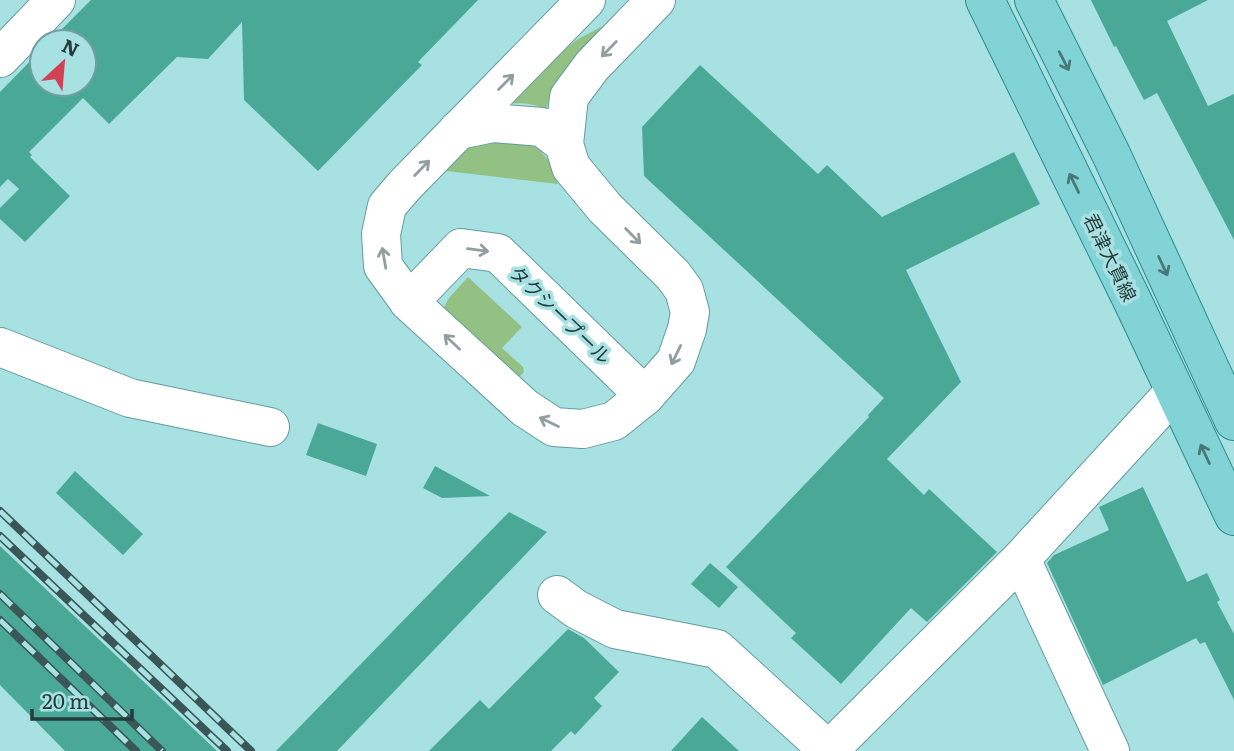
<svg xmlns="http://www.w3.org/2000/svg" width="1234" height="751" viewBox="0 0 1234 751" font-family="Literata,'Noto Sans JP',serif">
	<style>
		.green { fill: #93c184 }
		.building { fill: #4aa996 }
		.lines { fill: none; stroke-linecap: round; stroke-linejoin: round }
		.minor-casing { stroke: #649b9d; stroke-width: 40 }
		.major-casing { stroke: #2b8b8e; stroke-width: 40 }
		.minor { stroke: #fff; stroke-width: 38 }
		.major { stroke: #82d3d6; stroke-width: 38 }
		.rail-casing { stroke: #3a5657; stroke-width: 8 }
		.rail { stroke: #a8e1e2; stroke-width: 5; stroke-dasharray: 16; stroke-linecap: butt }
		.oneway { stroke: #929e9e }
		.oneway2 { stroke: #4a787a }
		.labels { text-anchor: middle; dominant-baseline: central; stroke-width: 7; stroke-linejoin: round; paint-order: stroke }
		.street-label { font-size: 19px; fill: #253c3d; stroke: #a8e1e2 }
	</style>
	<rect width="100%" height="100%" fill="#a8e1e2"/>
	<g class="green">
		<path d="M603,26L554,87L546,109C530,102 516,103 499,104L537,71L578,39Z"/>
		<path d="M520,140L538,148L549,161L558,184L438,170L463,145Z"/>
		<path d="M468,277L522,327L502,348L523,367L524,372L517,379L443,309L449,298Z"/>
	</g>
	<g class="building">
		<path d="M91,0H478L418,62L422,65L318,171L244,100L242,22L208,59L177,57L109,124L83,98L29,152L32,155L30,157L70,196L25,242L0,219V208L19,189L8,179L0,187V92L42,49V84H84V42H49Z"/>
		<path d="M1091,0H1208L1167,21L1208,106L1234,94V240L1157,93L1144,100L1116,46L1114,47Z"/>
		<path d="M700,65L818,174L827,165L882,217L1014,152L1040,204L906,270L961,382L887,459L924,495L929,489L997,552L927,622L911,608L841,684L791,638L796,633L726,567L869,417L868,415L884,398L644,176L642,127Z"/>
		<path d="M318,423L377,444L366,476L306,455Z"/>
		<path d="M435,466L490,496L442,498L423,488Z"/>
		<path d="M75,471L143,534L123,555L56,493Z"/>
		<path d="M1143,487L1187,582L1207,573L1220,600L1217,602L1234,634V700L1205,642L1200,644L1196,638L1103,685L1047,563L1054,555L1109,530L1099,507Z"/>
		<path d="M509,512L547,532L337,751H276Z"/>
		<path d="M0,546L105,645L217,751H65L0,685Z"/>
		<path d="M710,563L738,587L719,608L691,584Z"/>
		<path d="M568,629L584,638L619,672L594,698L602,706L575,735L571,731L551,751H429L480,700L489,709Z"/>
		<path d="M702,717L739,751H671Z"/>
	</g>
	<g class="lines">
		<defs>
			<g id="minor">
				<path d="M586,0L405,185L387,206L381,234L383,266L409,302L525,408L554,427L583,429L614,421L645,396L676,361L687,329L690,312L684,290L673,275L605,208L571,167L564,144L569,97L592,66L656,0"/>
				<path d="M0,58L56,0"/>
				<path d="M458,130L493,123L542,127L564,144"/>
				<path d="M409,302L461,248L498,253L645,396"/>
				<path d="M0,347L130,398L270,427"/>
				<path d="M1021,559L1110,751"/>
				<path d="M557,595L576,609L615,629L717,649L828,750"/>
				<path d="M828,751L1021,559L1175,391"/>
			</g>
			<g id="major">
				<path d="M985,0L1133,302L1234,516"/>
				<path d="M1034,0L1111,154L1234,421"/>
			</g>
		</defs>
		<use href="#minor" class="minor-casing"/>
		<use href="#major" class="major-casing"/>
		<use href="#minor" class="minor"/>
		<use href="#major" class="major"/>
		<defs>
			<g id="rail">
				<path d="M0,511L251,751"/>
				<path d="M0,536L227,751"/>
				<path d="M0,594L162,751"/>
				<path d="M0,620L136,751"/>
			</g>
		</defs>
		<use href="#rail" class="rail-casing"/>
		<use href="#rail" class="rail"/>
	</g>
	<defs><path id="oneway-shaft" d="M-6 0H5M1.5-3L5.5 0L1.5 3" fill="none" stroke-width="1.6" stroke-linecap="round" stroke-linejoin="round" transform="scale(1.75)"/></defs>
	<g class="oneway">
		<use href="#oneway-shaft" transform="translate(609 49) rotate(134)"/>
		<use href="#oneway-shaft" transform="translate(506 82) rotate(-45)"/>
		<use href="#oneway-shaft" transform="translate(422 168) rotate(-46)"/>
		<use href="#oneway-shaft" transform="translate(633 236) rotate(45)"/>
		<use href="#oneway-shaft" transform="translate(478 250) rotate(7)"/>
		<use href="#oneway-shaft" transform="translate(384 258) rotate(-100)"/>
		<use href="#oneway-shaft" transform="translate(452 342) rotate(-137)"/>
		<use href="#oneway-shaft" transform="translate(676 355) rotate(116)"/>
		<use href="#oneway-shaft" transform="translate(549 422) rotate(-154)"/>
	</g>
	<g class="oneway2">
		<use href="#oneway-shaft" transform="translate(1064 61) rotate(63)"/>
		<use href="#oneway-shaft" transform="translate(1074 183) rotate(-116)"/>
		<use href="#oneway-shaft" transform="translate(1163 266) rotate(65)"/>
		<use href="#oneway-shaft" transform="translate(1205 454) rotate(-115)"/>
	</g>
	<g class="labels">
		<g class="street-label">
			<text transform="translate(1111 257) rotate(64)">君津大貫線</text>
			<text transform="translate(561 314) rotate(44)">タクシープール</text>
		</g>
	</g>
	<g transform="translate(63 63) rotate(26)"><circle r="33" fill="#a8e1e2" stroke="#749fa0" stroke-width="2"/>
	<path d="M0-5L12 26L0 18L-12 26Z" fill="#d24252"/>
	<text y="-10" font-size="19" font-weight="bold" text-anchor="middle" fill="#253c3d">N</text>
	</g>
	<path d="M32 709v10h100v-10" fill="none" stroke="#253c3d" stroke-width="3.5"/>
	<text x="42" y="709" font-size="21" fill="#253c3d" stroke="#a8e1e2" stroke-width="5" paint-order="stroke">20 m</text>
</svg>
